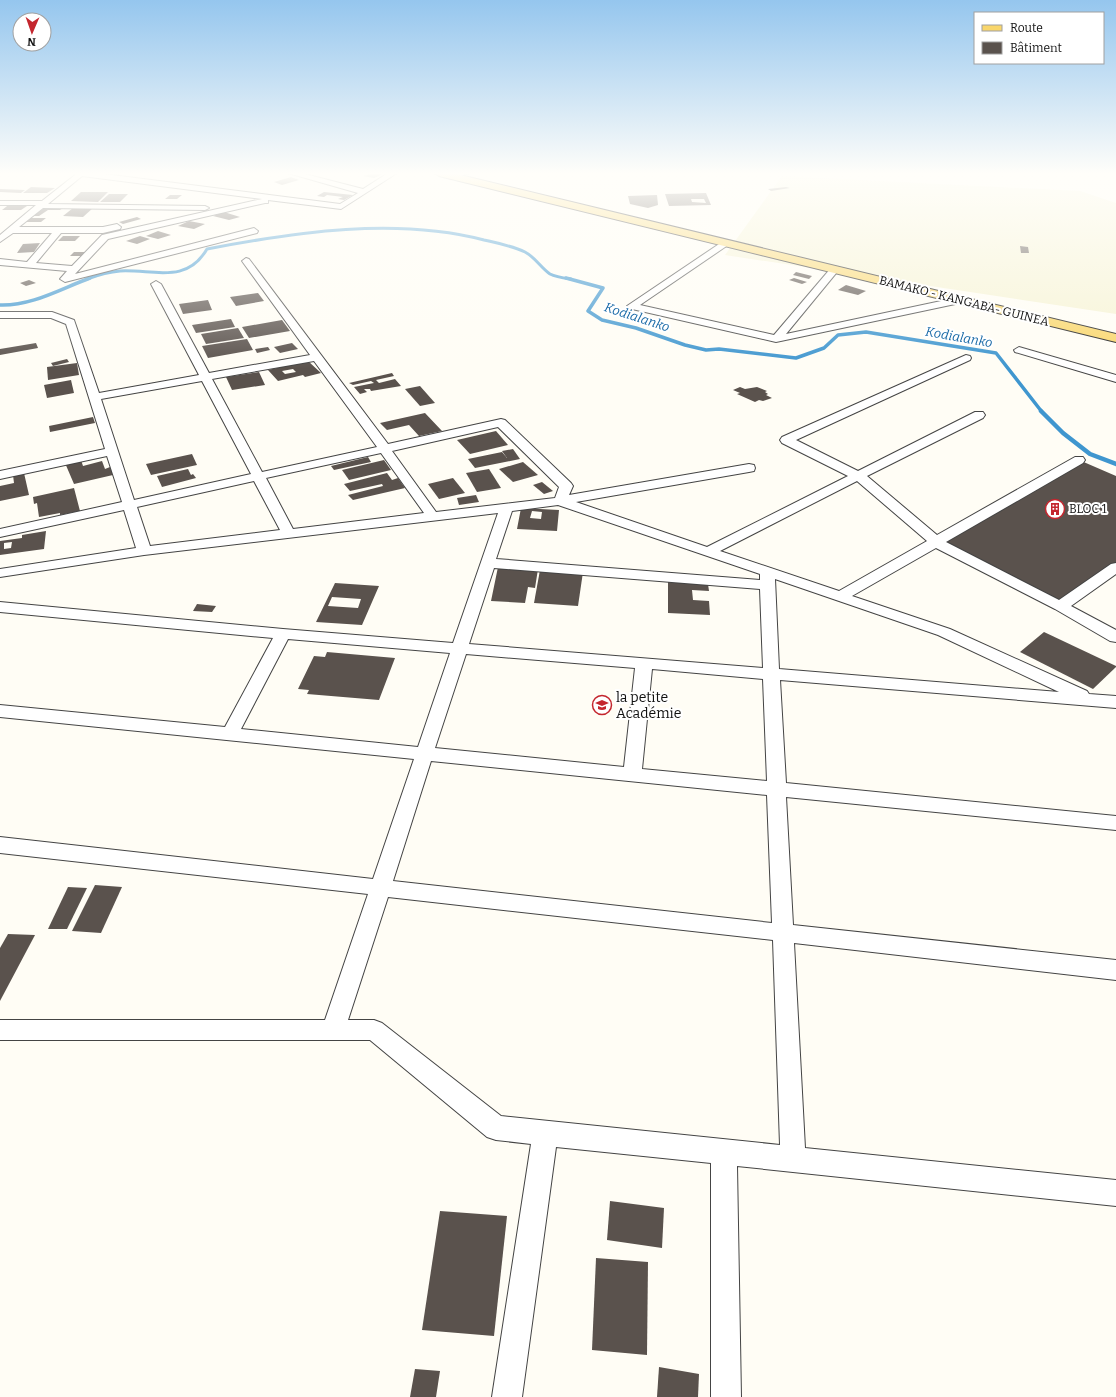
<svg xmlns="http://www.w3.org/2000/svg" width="1116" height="1397" viewBox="0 0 1116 1397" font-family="Bitter,serif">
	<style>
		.farmland { fill: #f6f3d4 }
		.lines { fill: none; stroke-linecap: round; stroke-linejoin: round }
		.stream-far2 { stroke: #3f96cf; stroke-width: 3 }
		.stream-far1 { stroke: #3f96cf; stroke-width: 3.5 }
		.stream { stroke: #3f96cf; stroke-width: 4.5 }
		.building { fill: #5a524d; fill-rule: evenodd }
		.street-casing { stroke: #444; stroke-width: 2 }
		.primary-casing { stroke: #222; stroke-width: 2 }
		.street { fill: #fff; fill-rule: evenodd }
		.primary { fill: #f9d66b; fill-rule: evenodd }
		.labels { text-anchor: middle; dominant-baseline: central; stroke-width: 4; stroke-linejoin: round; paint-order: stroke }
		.far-street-label { font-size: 12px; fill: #111; stroke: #fff }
		.far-poi-label { font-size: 12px; fill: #111; stroke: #fff; text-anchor: start }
		.far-water-label { font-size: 13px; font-style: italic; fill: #1768a6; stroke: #fff }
		.poi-label { font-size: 14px; fill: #111; stroke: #fff; text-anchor: start }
	</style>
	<rect width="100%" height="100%" fill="#fffdf5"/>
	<path class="farmland" d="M782,176L1080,191L1116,203V314L725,255Z"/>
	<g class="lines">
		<path class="stream-far2" d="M87,279C98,275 108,272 120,271C153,269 186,285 207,249C296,232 396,217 484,240C497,243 513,246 525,252C535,257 541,268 550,274C556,277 564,278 571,279"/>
		<g class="stream-far1">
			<path d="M566,278L603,288L588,311L602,320L636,328L685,345L706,350L719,349L796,358L824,348L838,335L866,332L996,353L1042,412"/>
			<path d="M0,305C32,306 60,289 90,278"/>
		</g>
		<path class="stream" d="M1041,411L1063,433L1090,454L1116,464"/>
	</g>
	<g class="building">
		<path d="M375,173H385L374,178L363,176Z"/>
		<path d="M291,177L299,180L282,185L274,182Z"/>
		<path d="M31,187L55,188L47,193H23Z"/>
		<path d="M786,187L790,188L771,191L768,189Z"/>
		<path d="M0,189L25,190L21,193L0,192Z"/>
		<path d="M81,192H108L98,202L71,201Z"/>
		<path d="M324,192L353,195L344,200L338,199L343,197L327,195L324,197L317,196Z"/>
		<path d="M706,193L711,205L669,206L665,194ZM691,199H704L706,203L692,202Z"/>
		<path d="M109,194H128L120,202H100Z"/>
		<path d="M170,195H182L177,199H165Z"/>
		<path d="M657,195L658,205L648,208L630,204L628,196Z"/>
		<path d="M11,203L30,204L21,210H2Z"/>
		<path d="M44,208H63L60,210H48L39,216H33Z"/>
		<path d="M73,208H93L83,217L63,216Z"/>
		<path d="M224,212L240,217L229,220L213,216Z"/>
		<path d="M137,217L141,219L123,224L119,222Z"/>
		<path d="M31,218H46L41,222H26Z"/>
		<path d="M189,221L205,224L194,229L178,226Z"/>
		<path d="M158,231L171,235L158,239L146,236Z"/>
		<path d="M63,236H80L75,241H58Z"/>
		<path d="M140,236L150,239L137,244L126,241Z"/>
		<path d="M40,243L34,252L17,253L23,244Z"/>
		<path d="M1020,246L1028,247L1029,253H1021Z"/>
		<path d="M74,252H86L82,256H70Z"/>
		<path d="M796,272L812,276L809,279L793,275Z"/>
		<path d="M794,278L807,282L802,284L789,280Z"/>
		<path d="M29,280L36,283L26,286L20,283Z"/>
		<path d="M846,285L866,291L858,295L838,290Z"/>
		<path d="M258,293L264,301L236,306L230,297Z"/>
		<path d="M208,300L212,310L183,314L179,304Z"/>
		<path d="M231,319L235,327L196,333L192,325Z"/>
		<path d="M282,320L290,331L249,338L242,327Z"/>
		<path d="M238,328L244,338L206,344L201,334Z"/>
		<path d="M247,339L253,350L208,358L202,346Z"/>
		<path d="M36,343L38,348L0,355V349Z"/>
		<path d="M292,343L298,349L280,353L274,347Z"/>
		<path d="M268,347L270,350L257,353L255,349Z"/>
		<path d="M67,359L69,362L53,366L51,363Z"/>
		<path d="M308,361L321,373L305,377L303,375L278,381L268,370ZM293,369L296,372L285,374L282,371Z"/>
		<path d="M77,363L79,375L48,380L47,367Z"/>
		<path d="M259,372L265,385L232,390L226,377Z"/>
		<path d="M392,373L394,376L376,380L379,383L395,379L401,386L371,391L370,389H364L367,392L360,394L354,387L374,383L371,381L353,385L349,383Z"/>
		<path d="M71,380L74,393L47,398L44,385Z"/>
		<path d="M420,386L435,403L420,406L405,389Z"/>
		<path d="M740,387L745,389L757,387L767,391L765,392L768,394L766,395L772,398L763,401L759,400L755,402L737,394L740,393L733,390Z"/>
		<path d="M425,413L442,431L419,436L409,425L387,430L380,423Z"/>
		<path d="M93,417L95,423L50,432L49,426Z"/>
		<path d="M496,431L508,445L470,454L457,440Z"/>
		<path d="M513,449L520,459L475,468L468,459L502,452L507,458L502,451Z"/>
		<path d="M192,454L197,465L151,475L146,464Z"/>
		<path d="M368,457L371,462L334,470L331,466Z"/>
		<path d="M81,460L83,466L102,461L105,469L110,467L113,475L74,484L65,463Z"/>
		<path d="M384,460L391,470L349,480L342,470Z"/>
		<path d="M1079,460L1116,476V567L1060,606L936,542Z"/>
		<path d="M523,462L538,475L513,482L499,469Z"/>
		<path d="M188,469L191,475L193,474L196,478L162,487L157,476Z"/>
		<path d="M489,469L501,488L477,492L466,473Z"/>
		<path d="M24,473L29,495L0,501V486L14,483L13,475Z"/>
		<path d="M387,473L392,480L398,478L405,488L353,500L348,495L383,486L382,484L350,491L344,484Z"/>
		<path d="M453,478L465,493L439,499L428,484Z"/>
		<path d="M542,482L553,491L544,494L533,485Z"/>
		<path d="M74,488L80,511L60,515V513L39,517L37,503L34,504L33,497Z"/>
		<path d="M476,495L479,502L459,505L457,498Z"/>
		<path d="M521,508L559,510L557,531L517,529ZM532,511L542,512L541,519L530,518Z"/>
		<path d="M46,531L44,549L0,555V541L22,538V535ZM12,542L11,548L4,549V543Z"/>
		<path d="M498,567L538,569L535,588L528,587L525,603L491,601Z"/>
		<path d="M540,570L583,572L578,606L534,603Z"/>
		<path d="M668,582L708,584L709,591L692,590L693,600L709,601L710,615L668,613Z"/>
		<path d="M335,583L379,586L362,625L316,622ZM332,597L361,599L358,608L328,606Z"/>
		<path d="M197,604L216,606L212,612L193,611Z"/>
		<path d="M1044,632L1116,666V667L1093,689L1020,652Z"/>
		<path d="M327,652L395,658L379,700L307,694L309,690L298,689L314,656L325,657Z"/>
		<path d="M95,885L122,887L101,933L72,931Z"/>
		<path d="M68,887L87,888L67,929H48Z"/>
		<path d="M8,934L35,935L0,1001V948Z"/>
		<path d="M610,1201L664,1208L662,1248L607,1240Z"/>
		<path d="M440,1211L507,1216L494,1336L422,1330Z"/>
		<path d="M596,1258L648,1262L647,1355L592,1350Z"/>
		<path d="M659,1367L699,1374L698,1397H657Z"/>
		<path d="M415,1369L440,1371L436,1397H410Z"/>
	</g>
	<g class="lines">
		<defs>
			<g id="street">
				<path d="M73,173H96L340,204L358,193L288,173H301L363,189L388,173H397L341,209L268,200V203H265L108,239L75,274L254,228L258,231L257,233L65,282L60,279L67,271L0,265V259L27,262L52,233H13L0,242V235L36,205H0V201H42L75,175ZM82,176L262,199L102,235L72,266L36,263L61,233H103L120,229L121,227L117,224L103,227H19L43,208L205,210L209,208L205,206L48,204Z"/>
				<path d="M457,173H469L453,179L449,177Z"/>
				<path d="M725,240L728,241L729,243L728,245L640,305L774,335L831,268H837L839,270L837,272L786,334L960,297L965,300L960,303L776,342L632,309L627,306Z"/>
				<path d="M246,258L249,259L388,444L501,419L505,420L571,483L573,486L569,495L749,464L754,465L755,468L754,471L749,472L576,502L707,547L848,476L782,443L780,440L782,437L966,355L970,356L971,358L970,360L796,440L858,471L975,412H983L985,415L983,418L867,476L937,535L1075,457H1083L1085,460L1083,463L946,542L1059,600L1111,564L1116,563V574L1071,606L1116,630V642L1110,641L1055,609L936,548L852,596L950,629L1087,691L1089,694L1116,696V708L780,680L786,783L1116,816V830L786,797L793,925L1116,960V980L794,943L805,1148L1116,1180V1206L737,1166L741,1397H711V1163L556,1147L522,1397H492L531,1144L496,1140L487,1137L370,1040H0V1020H325L368,894L0,853V837L373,879L414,759L0,717V705L225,727L273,638L0,612V602L283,629L453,643L498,513L144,555L0,577V569L136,548L124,510L0,537V529L122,502L107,456L0,479V471L105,449L66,324L51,318H0V312H52L74,320L99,393L199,375L151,284L156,281L161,284L209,373L310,355L242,261ZM314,361L377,447L262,472L212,379ZM202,381L251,474L134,500L101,399ZM498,427L559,487L555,498L436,512L392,451ZM381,453L424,513L293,529L266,478ZM254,481L280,530L150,546L137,507ZM857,481L927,541L839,591L720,551ZM558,505L760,574V580L496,559L512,511ZM494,568L760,589L763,668L469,644ZM775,579L938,635L1059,692L779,669ZM288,639L450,653L418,747L241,729ZM466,654L635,668L624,767L435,748ZM652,669L763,679L767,781L642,769ZM431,761L767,795L772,923L393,881ZM388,897L773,940L780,1145L501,1116L382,1023L374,1020H348Z"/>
				<path d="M1019,347L1116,375V382L1015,352L1014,350Z"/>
			</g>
			<path id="primary" d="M434,173H452L1116,334V342L439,176Z"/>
		</defs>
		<use href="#street" class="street-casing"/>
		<use href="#primary" class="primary-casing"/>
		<use href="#street" class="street"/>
		<use href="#primary" class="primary"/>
	</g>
	<linearGradient id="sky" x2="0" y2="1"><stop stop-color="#95c6ee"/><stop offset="0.47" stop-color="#fffefa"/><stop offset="1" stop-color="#fffefa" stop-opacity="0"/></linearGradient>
	<rect width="1116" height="369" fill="url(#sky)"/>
	<defs>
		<symbol id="building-ring" viewBox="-11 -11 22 22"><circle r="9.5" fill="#fff" stroke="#c4262e" stroke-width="1.5"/><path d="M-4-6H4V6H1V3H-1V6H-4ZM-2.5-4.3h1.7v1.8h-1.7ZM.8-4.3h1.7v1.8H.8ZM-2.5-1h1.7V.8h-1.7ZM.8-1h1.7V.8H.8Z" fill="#c4262e"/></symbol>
		<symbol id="school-ring" viewBox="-11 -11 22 22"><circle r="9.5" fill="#fff" stroke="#c4262e" stroke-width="1.5"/><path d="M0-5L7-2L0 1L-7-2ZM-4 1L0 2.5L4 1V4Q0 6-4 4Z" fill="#c4262e"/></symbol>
	</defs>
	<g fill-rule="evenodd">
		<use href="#building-ring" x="1044" y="498" width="22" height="22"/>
		<use href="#school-ring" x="591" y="694" width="22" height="22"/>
	</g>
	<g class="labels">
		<g class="far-street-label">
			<text transform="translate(964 301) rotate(14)">BAMAKO - KANGABA- GUINEA</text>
		</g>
		<g class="far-poi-label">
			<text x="1069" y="509">BLOC 1</text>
		</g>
		<g class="far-water-label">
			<text transform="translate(637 317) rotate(18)">Kodialanko</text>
			<text transform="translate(959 337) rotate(10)">Kodialanko</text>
		</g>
		<g class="poi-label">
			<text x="616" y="697">la petite<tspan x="616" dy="16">Académie</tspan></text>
		</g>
	</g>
	<rect x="974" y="12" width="130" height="52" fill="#ffffff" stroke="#a0a0a0"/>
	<rect x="982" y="25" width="20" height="6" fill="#f9d66b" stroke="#a0a0a0"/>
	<text x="1010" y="32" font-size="12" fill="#111111">Route</text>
	<rect x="982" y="42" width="20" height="12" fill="#5a524d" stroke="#a0a0a0"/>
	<text x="1010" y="52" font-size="12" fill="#111111">Bâtiment</text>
	<g transform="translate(32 32) rotate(182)"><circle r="19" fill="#ffffff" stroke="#a0a0a0"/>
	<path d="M0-3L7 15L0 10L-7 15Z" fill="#c4262e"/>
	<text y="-6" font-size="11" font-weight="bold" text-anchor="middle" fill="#111111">N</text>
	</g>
</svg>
